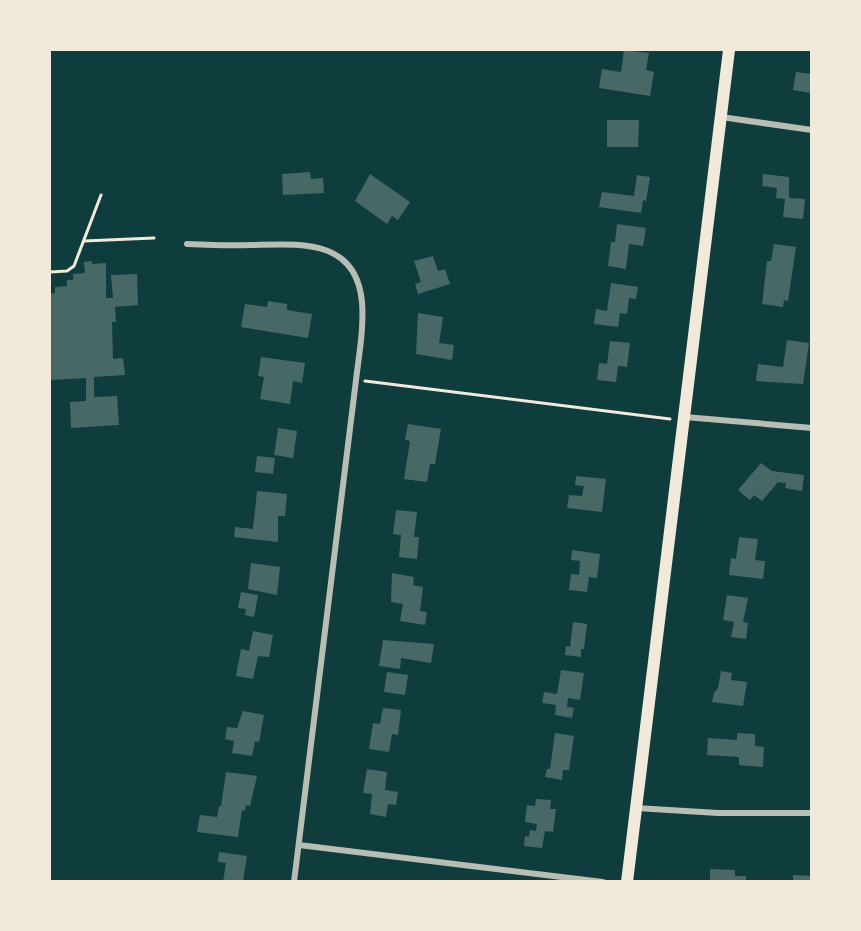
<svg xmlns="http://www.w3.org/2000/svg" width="861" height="931" viewBox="0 0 861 931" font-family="Ubuntu,sans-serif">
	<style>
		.building { fill: #486865 }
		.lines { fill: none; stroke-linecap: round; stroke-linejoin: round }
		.path { stroke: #f1e9da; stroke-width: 3 }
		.minor { stroke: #b8beb3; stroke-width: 6 }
		.secondary { stroke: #f1e9da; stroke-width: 12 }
	</style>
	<rect width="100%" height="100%" fill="#0f3d3e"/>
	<g class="building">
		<path d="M624,50L649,53L646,70L654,72L650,96L599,88L602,69L621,72Z"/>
		<path d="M796,72L812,74L811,93L793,90Z"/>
		<path d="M607,120H639L638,147H607Z"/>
		<path d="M310,172L311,179L323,178L324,193L283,195L282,174Z"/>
		<path d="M370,174L410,202L398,220L392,216L387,224L355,201Z"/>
		<path d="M763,174L789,177V198L805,199L803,219L783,217L785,199L776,198L777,188L762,186Z"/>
		<path d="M637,175L650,177L646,201L643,200L641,213L599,207L602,192L634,196Z"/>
		<path d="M617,224L646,228L643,246L629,244L626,269L608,266L611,242H615Z"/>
		<path d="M774,244L796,247L788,301L784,300L783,307L762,304L767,261H771Z"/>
		<path d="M433,256L438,271L445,269L450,284L418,294L415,284L421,282L414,261Z"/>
		<path d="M92,261V264L106,263V298H113L111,275L137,274L138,305L115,307L116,322H112L113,359L123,358L125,375L94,377V397L117,396L119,425L71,428L70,402L86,401V378L50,380V294L55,293V287L67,286V280H73V274L85,273L84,262Z"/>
		<path d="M611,283L638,287L636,299L629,298L627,314L620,313L618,327L594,324L596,309L607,311Z"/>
		<path d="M268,301L287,304V310L312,314L308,338L241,327L245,304L267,307Z"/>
		<path d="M418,313L443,317L439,343L454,345L452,360L416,354Z"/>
		<path d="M787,340L809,343L803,384L756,381L758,364L783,367Z"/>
		<path d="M610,341L630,343L627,367L618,366L616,382L597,380L599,363L607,364Z"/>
		<path d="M261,357L305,363L302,383L293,381L290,404L260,399L264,377L258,376Z"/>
		<path d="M408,424L441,429L435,464H430L427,482L404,479L410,441L405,440Z"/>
		<path d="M278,428L297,431L293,458L274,455Z"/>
		<path d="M257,456L275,458L273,474L255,472Z"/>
		<path d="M761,463L772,471L804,475L802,491L785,488L786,483L778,482L762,501L754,495L750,500L738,490Z"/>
		<path d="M576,476L606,479L602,512L567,508L569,495L582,496L584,486L575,485Z"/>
		<path d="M257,491L287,494L285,516H278V542L234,537L235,527L253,529Z"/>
		<path d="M396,510L417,512L414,537H419L417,559L399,557L401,535L393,534Z"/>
		<path d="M739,537L758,539L755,560L765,561L763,579L729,575L731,558L736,559Z"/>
		<path d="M572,550L600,554L597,578L589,577L587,592L569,590L571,574L579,575L580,561L571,560Z"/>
		<path d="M251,563L280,567L277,595L248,589Z"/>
		<path d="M392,573L414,577L413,585L423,587L420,611L427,612L425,625L400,621L403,604L391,602Z"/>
		<path d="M241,592L258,595L254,617L245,615L246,609L238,608Z"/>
		<path d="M727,595L748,598L743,622L748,623L746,639L731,637L734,622L723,620Z"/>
		<path d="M573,622L587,624L584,649H581V657L565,655L566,646L570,647Z"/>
		<path d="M253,631L273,635L269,657L258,656L253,679L236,676L241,649L249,651Z"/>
		<path d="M383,640L434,644L431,663L401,658L400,669L379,666Z"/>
		<path d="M561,670L584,673L580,700L568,698L567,707L574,708L572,718L555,715L556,705L542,703L544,692L557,694Z"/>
		<path d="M721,671L732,673L731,680L747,682L743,706L712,702L714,693L718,688Z"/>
		<path d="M387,672L408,675L405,695L384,692Z"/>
		<path d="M383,708L401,710L398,735L392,734L389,752L369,749L373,723L380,724Z"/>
		<path d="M243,711L264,715L259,742L255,741L252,756L232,753L234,741L225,739L227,727L237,728Z"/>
		<path d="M555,733L574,736L569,770H563L562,780L545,777L547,769H550Z"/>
		<path d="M737,733L755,734V746L764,747L763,767L739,765V757L707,755L708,738L737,740Z"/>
		<path d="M367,769L387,772L385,790L398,792L396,805L388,804L386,817L370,814L372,794L363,793Z"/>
		<path d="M226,772L257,776L250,806L246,805L245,811L242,810L238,837L197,832L200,815L217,817L219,806H221Z"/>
		<path d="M536,799L551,800L550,809H556L553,832L545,831L542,848L524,846L525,836L529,837L530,830L536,831L537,824L525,822L527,805L535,806Z"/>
		<path d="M219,852L247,856L243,881L223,882L226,863L218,862Z"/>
		<path d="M710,869L735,870V876H746V882H710Z"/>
		<path d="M793,875L812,876V882H793Z"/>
	</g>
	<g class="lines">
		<g class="path">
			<path d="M84,241L154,238"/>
			<path d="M50,272L67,271L74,266L101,195"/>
			<path d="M365,381L670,419"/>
		</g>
		<g class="minor">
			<path d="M721,117L812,130"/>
			<path d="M187,244C208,245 230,246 251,245C300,244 356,238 362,302C364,328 359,355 356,380L294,882"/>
			<path d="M685,417L812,428"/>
			<path d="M636,808L718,813H812"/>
			<path d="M299,845L603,882"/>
		</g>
		<path class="secondary" d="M627,882L729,50"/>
	</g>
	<rect width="861" height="931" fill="none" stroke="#f1e9da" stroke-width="102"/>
</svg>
